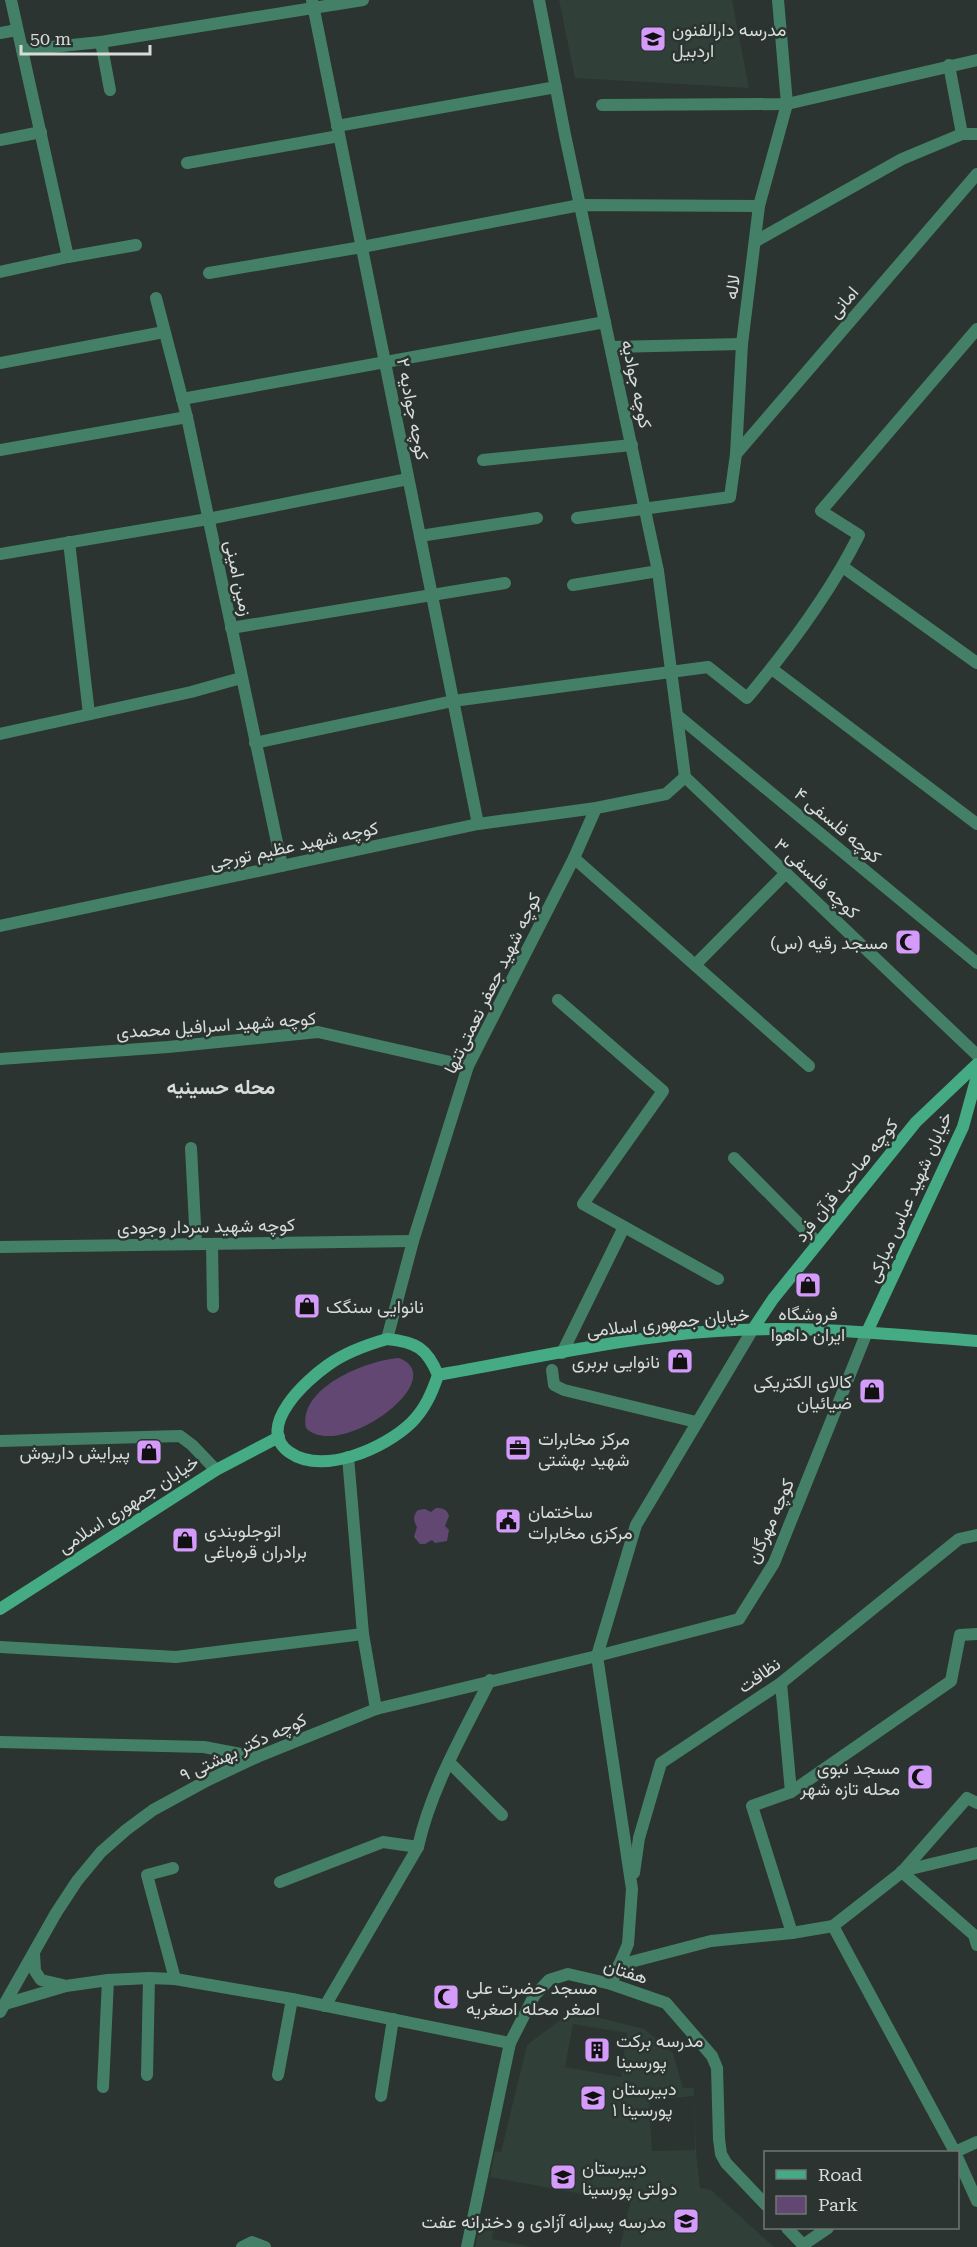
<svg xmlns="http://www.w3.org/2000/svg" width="977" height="2247" viewBox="0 0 977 2247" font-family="'Roboto Serif',Vazirmatn,serif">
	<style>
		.built { fill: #303f38; fill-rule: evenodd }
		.green { fill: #624773 }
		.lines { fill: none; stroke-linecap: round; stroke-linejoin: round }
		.street { stroke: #448067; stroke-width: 12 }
		.secondary { stroke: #44ab85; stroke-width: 12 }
		.labels { text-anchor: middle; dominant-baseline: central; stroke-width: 5; stroke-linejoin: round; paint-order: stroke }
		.poi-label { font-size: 18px; fill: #d7dcda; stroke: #2b3430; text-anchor: start }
		.street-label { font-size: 18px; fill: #d7dcda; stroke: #2b3430 }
		.neighbourhood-label { font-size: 20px; font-weight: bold; fill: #d7dcda; stroke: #2b3430 }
	</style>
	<rect width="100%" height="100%" fill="#2b3430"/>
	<g class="built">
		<path d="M559,0H732L749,88L575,78Z"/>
		<path d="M572,2011L644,2029L673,2053L683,2088H694L696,2150L700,2188L711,2190L774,2247H620L630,2203L490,2177L495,2151L501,2152L527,2045ZM573,2024L627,2033L621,2077L565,2067ZM694,2096L695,2150L652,2151L649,2100Z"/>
		<path d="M480,2224L494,2227L492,2239L531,2247H475Z"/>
	</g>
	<g class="green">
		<path d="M399,1358C453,1379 339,1462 306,1428C297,1388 367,1360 399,1358Z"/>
		<path d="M436,1508C443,1508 447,1509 449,1516L445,1526L449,1530L447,1541L435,1543L432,1540L425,1544H420L414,1537L417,1527C413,1521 413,1515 418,1510L425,1509L431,1512Z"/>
	</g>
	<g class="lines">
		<g class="street">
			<path d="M11,0L68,257"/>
			<path d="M312,0L478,824"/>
			<path d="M539,0L565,135L658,571L685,777"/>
			<path d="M0,33L17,30"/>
			<path d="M101,42L110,90"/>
			<path d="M22,50L101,42L363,0"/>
			<path d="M949,65L962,134"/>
			<path d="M602,105L787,104L977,60"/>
			<path d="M337,126L556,87"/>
			<path d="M0,140L41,132"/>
			<path d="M187,163L339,136"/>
			<path d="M756,241L902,159L962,134H977"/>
			<path d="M0,272L68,257L136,245"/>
			<path d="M209,273L362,247L580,205L759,206"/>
			<path d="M156,298L187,417L282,866"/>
			<path d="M611,347L742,344"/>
			<path d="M0,363L164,332"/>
			<path d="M182,399L605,322"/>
			<path d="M0,450L187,417"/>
			<path d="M736,454L977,174"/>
			<path d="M483,460L632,445"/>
			<path d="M577,518L730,497L736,454L742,344L759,206L787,104L778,0"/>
			<path d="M420,536L537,518"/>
			<path d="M69,542L89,714"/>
			<path d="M0,554L208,519L408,479"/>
			<path d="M843,567L977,663"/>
			<path d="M573,585L658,571"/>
			<path d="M231,628L505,583"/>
			<path d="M772,669L977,824"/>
			<path d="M677,715L977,963"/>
			<path d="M0,734L191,692L241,678"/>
			<path d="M255,743L453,701L708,667L747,698C789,648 830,593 859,535L821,511L977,329"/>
			<path d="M685,777L977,1055"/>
			<path d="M574,858L809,1066"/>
			<path d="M0,926L478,824L596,808L666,794L685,777"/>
			<path d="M695,965L786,873"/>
			<path d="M558,1000L663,1091L583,1204L718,1279"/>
			<path d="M0,1059L168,1047L318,1032L468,1066"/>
			<path d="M191,1148L196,1244"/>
			<path d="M734,1158L818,1243"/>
			<path d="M212,1244L213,1307"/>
			<path d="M0,1247L413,1241"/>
			<path d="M387,1339L413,1241L468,1066L574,858L596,808"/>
			<path d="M562,1353L624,1227"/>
			<path d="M552,1370L554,1385L564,1390L696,1422"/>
			<path d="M0,1441L180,1436L192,1445L216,1470"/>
			<path d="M348,1457L363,1634L376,1709"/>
			<path d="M0,1647L176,1657L363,1634"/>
			<path d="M781,1683L791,1792"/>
			<path d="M0,1742L204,1747L257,1757"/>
			<path d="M449,1762L502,1815"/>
			<path d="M173,1868L147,1875L175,1979"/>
			<path d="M902,1871L977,1853"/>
			<path d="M902,1872L974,1935L977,1945"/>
			<path d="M634,1873L639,1838L661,1763L781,1683L959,1539L977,1535"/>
			<path d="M280,1882L383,1842L418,1847"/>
			<path d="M833,1926L955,2152"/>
			<path d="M792,1933L752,1806L791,1792L951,1681L960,1635L977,1634"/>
			<path d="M34,1953L35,1971L41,1980L63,1985"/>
			<path d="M619,1965L711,1941L792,1933L833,1926L902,1872L967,1798L977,1803"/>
			<path d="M611,1984L628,1944L632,1889L597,1656L636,1525L753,1329"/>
			<path d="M5,2004L66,1986L108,1980L149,1978L175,1979L292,1999L510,2043"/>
			<path d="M325,2006L418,1847C431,1788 463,1734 490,1680"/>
			<path d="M0,2012L56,1913L77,1881L101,1852L126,1830L153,1810L208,1780L257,1757L376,1709L597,1656L739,1619L774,1563L867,1332"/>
			<path d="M147,2075L149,1978"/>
			<path d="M278,2075L292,1999"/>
			<path d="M103,2087L108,1980"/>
			<path d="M381,2096L393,2019"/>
			<path d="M955,2152L977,2142"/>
			<path d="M958,2159L977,2201"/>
			<path d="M787,2228L805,2247"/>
			<path d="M803,2245L828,2228"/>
			<path d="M242,2247L252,2242L265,2247"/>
			<path d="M467,2247L510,2043L534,1996L549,1980L568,1974L611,1984L666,2003L712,2056L717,2068L719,2139L721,2154L726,2163L766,2205"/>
		</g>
		<g class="secondary">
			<path d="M753,1329L773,1299L916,1122L977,1064"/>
			<path d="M867,1332L963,1127L977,1076"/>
			<path d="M387,1339C416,1342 427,1348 438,1375C432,1393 425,1409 411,1423C385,1448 323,1476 289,1452C254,1427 308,1379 328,1365C346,1352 366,1345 387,1339Z"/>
			<path d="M438,1375C530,1359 623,1337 717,1331C804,1325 891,1334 977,1341"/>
			<path d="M0,1609L216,1470L279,1437"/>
		</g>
	</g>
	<defs>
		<symbol id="school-square" viewBox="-11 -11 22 22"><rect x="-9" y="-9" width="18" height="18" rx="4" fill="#d59bfb" stroke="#2b3430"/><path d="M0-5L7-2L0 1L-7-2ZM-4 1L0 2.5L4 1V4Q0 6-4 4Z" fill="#111"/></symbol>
		<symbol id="mosque-square" viewBox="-11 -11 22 22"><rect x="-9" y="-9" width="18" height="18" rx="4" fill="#d59bfb" stroke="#2b3430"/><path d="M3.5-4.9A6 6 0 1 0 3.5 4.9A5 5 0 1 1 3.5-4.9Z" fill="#111"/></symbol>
		<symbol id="shop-square" viewBox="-11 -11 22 22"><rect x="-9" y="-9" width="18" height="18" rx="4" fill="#d59bfb" stroke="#2b3430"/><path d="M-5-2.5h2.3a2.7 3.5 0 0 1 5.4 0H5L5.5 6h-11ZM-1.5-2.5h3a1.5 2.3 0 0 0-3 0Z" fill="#111"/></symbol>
		<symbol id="office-square" viewBox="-11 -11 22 22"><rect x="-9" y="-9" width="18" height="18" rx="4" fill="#d59bfb" stroke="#2b3430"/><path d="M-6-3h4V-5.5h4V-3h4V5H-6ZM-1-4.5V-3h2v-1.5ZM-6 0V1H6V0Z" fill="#111"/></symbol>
		<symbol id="civic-square" viewBox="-11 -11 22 22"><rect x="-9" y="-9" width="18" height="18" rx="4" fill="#d59bfb" stroke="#2b3430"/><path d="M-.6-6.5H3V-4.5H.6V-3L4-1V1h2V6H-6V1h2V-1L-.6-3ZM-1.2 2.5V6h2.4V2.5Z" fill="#111"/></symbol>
		<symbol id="building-square" viewBox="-11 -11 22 22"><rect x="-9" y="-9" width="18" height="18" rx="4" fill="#d59bfb" stroke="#2b3430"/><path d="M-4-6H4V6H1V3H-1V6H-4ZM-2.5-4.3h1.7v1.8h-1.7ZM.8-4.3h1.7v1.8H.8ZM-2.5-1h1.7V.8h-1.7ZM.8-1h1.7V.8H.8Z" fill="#111"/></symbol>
	</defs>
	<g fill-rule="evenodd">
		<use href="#school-square" x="638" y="24" width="30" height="30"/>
		<use href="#mosque-square" x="893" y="927" width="30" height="30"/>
		<use href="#shop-square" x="793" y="1270" width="30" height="30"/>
		<use href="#shop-square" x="292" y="1291" width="30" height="30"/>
		<use href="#shop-square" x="665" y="1346" width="30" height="30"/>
		<use href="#shop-square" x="857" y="1376" width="30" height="30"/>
		<use href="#office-square" x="503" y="1433" width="30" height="30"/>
		<use href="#shop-square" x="134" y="1437" width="30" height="30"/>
		<use href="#civic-square" x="493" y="1506" width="30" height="30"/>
		<use href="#shop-square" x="170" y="1525" width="30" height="30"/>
		<use href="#mosque-square" x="905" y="1762" width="30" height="30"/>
		<use href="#mosque-square" x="431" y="1982" width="30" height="30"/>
		<use href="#building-square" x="582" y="2035" width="30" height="30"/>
		<use href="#school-square" x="578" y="2083" width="30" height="30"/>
		<use href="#school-square" x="548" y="2162" width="30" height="30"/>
		<use href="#school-square" x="671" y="2206" width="30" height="30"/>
	</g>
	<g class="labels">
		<g class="poi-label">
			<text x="672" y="29">مدرسه دارالفنون<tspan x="672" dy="21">اردبیل</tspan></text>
			<text x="888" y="942" text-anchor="end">مسجد رقیه (س)</text>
			<text x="326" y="1306">نانوایی سنگک</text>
			<text x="808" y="1313" text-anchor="middle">فروشگاه<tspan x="808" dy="21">ایران داهوا</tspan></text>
			<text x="660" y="1361" text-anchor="end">نانوایی بربری</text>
			<text x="852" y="1381" text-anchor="end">کالای الکتریکی<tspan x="852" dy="21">ضیائیان</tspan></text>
			<text x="538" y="1438">مرکز مخابرات<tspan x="538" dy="21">شهید بهشتی</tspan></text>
			<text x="130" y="1452" text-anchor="end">پیرایش داریوش</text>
			<text x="528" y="1511">ساختمان<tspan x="528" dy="21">مرکزی مخابرات</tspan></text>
			<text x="204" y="1530">اتوجلوبندی<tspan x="204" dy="21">برادران قره‌باغی</tspan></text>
			<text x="900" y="1767" text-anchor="end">مسجد نبوی<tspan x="900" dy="21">محله تازه شهر</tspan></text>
			<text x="466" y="1987">مسجد حضرت علی<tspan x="466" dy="21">اصغر محله اصغریه</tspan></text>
			<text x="616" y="2040">مدرسه برکت<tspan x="616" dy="21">پورسینا</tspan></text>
			<text x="612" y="2088">دبیرستان<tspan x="612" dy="21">پورسینا ۱</tspan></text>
			<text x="582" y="2167">دبیرستان<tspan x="582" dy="21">دولتی پورسینا</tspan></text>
			<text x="666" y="2221" text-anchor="end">مدرسه پسرانه آزادی و دخترانه عفت</text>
		</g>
		<g class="street-label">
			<text transform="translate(732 287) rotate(-82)">لاله</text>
			<text transform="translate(843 302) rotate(-49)">امانی</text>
			<text transform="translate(637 384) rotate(78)">کوچه جوادیه</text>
			<text transform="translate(413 409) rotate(79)">کوچه جوادیه ۲</text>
			<text transform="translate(239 578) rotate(78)">زمین امینی</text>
			<text transform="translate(838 825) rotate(40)">کوچه فلسفی ۴</text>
			<text transform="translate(294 845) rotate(-12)">کوچه شهید عظیم تورجی</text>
			<text transform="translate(817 878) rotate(43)">کوچه فلسفی ۳</text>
			<text transform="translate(492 983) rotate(-64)">کوچه شهید جعفر نعمتی‌تنها</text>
			<text transform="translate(216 1025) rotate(-4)">کوچه شهید اسرافیل محمدی</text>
			<text transform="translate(846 1180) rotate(-51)">کوچه صاحب قرآن فرد</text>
			<text transform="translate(909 1197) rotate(-66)">خیابان شهید عباس مبارکی</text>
			<text transform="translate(206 1226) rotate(-1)">کوچه شهید سردار وجودی</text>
			<text transform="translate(668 1322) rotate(-6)">خیابان جمهوری اسلامی</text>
			<text transform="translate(128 1504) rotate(-33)">خیابان جمهوری اسلامی</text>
			<text transform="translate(770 1521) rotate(-66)">کوچه مهرگان</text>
			<text transform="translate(759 1675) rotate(-35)">نظافت</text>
			<text transform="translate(243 1747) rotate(-25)">کوچه دکتر بهشتی ۹</text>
			<text transform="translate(626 1971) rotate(18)">هفتان</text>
		</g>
		<g class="neighbourhood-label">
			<text x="221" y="1087">محله حسینیه</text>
		</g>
	</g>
	<rect x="764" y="2151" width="195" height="78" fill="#2b3430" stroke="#707774" stroke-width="1.5"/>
	<rect x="776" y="2170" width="30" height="9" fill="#44ab85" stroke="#707774" stroke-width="1.5"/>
	<text x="818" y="2181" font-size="18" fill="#d7dcda">Road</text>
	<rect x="776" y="2196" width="30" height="18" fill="#624773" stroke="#707774" stroke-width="1.5"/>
	<text x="818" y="2211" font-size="18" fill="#d7dcda">Park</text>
	<path d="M21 45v9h129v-9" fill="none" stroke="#d7dcda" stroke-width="3"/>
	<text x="30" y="45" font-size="18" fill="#d7dcda" stroke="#2b3430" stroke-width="4.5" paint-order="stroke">50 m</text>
</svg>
